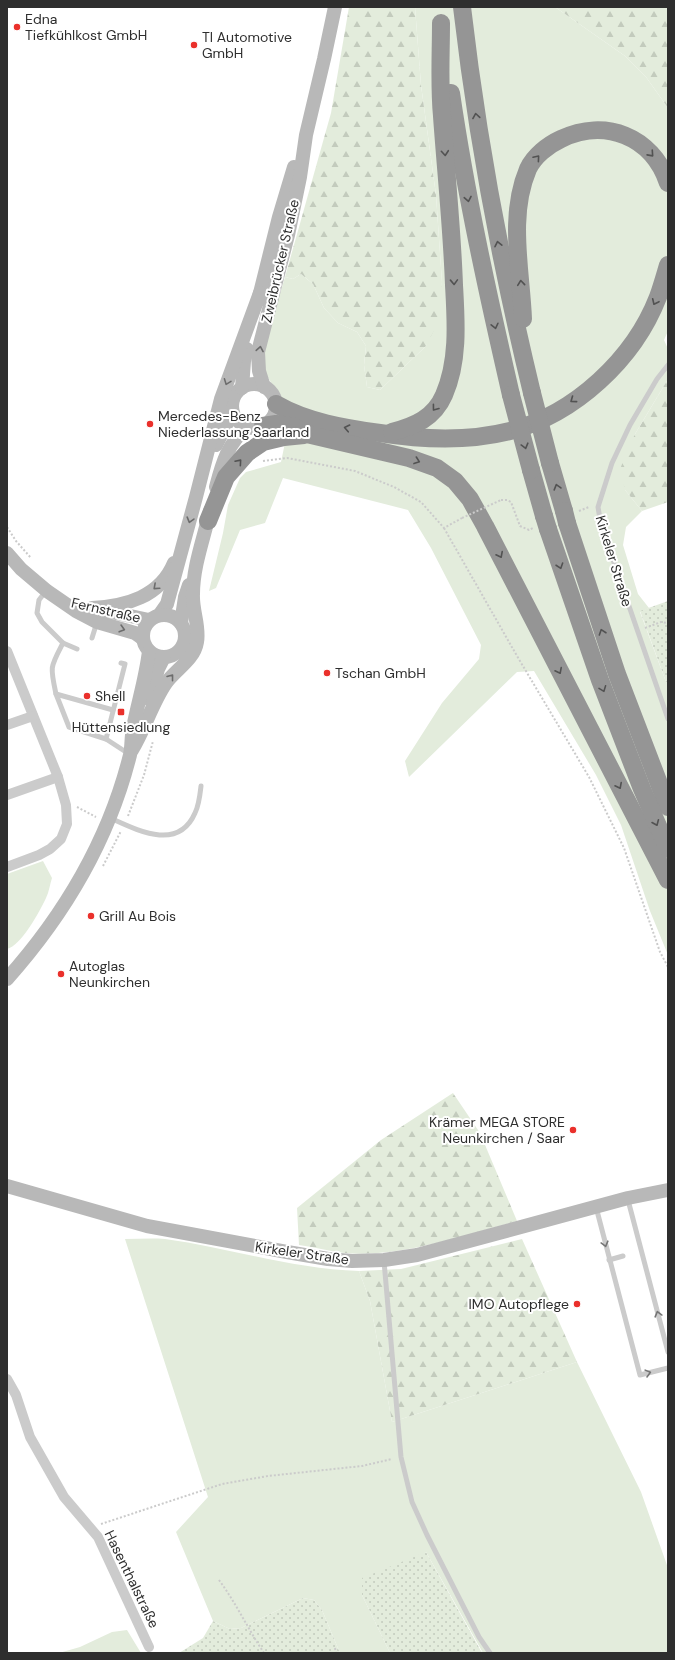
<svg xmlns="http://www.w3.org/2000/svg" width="675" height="1660" viewBox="0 0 675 1660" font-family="'DM Sans',sans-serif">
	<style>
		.green { fill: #e3ecdc }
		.forest { fill: url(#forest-firs) }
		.garden { fill: url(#garden-dots) }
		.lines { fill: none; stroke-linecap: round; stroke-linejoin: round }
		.path { stroke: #cbcbcb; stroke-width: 2; stroke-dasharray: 2 2; stroke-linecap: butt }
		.lane { stroke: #cbcbcb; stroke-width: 5 }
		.street { stroke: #cbcbcb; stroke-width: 10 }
		.secondary { stroke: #b8b8b8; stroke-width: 14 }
		.highway { stroke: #959595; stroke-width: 18 }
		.path-bridge { stroke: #cbcbcb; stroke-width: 2; stroke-dasharray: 2 2; stroke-linecap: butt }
		.highway-bridge { stroke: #959595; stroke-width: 18 }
		.oneway { stroke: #525252 }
		.oneway2 { stroke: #6c6c6c }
		.oneway3 { stroke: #757575 }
		.poi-dot { fill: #ea302b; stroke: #fff; stroke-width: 1.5 }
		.labels { text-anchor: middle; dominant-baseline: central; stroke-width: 4; stroke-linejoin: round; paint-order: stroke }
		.poi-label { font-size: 14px; fill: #2e2e2e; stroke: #fff; text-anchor: start }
		.street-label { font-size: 14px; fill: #2e2e2e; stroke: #fff }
	</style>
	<defs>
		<pattern id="forest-firs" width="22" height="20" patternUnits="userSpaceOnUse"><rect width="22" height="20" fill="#e3ecdc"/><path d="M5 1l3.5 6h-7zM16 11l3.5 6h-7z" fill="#c3cbbd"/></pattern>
		<pattern id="garden-dots" width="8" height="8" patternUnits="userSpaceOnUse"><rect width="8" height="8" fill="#e3ecdc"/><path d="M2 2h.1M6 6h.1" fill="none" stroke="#c3cbbd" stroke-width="1.8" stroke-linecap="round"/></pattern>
	</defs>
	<rect width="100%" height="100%" fill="#fff"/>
	<g class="green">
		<path d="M415,7H555L625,56L646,77L668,108V331L664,340L668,349V379L635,434L625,490L642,511L626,527L623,545L638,594L649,608L640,612L666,682H668V955L650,911L621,825L596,775L534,671L517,672L409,777L405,761L442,703L479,659L481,645L431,548L408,510L283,478L265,523L240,530L216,588L209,591L223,533L228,505L240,478L246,472L281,462L292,409C286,403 266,378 265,371C261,345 278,303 285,277L293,279L301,274L313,284L324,308L338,323L357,332L366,346L364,365L367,387L380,390L426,346L442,282L436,195L421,85Z"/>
		<path d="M43,861L52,878C50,884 49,892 46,898C40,911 21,946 7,949V874Z"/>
		<path d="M125,1239C138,1239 152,1238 165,1239C230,1248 293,1269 359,1271L370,1301L392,1422L577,1362L641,1492L668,1568V1653H483L426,1552L362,1595L390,1653H340L322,1610L314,1600L303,1598L241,1628L230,1629L213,1621L176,1532L208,1497Z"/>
		<path d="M127,1630L141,1653H59L80,1647L112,1632Z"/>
	</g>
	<g class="forest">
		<path d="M349,7H415L421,85L436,195L442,282L438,322L426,346L380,390L367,387L364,365L366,346L357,332L338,323L324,308L313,284L301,274L293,279L285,277L331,113Z"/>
		<path d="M555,7H667L668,108L646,77L625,56Z"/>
		<path d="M668,379V502L642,511L625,490L620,469L635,434Z"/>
		<path d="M453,1093L480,1133L517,1221C464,1235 399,1258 344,1253C329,1251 313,1247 299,1245L297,1208L381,1140Z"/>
		<path d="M522,1239L577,1362L392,1422L370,1301L359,1271L401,1269Z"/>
	</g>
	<g class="garden">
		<path d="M668,601V682H666L640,611Z"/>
		<path d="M426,1552L481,1651L483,1653H390L362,1595V1578Z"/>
		<path d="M303,1598L314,1600L322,1610L340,1653H179L203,1638L213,1621L230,1629L241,1628Z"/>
	</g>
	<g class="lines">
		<g class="path">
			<path d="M263,461L287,458L355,471L394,487L421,502L444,528L462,518"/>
			<path d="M501,500H507L511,502L520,526L529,530L533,528"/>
			<path d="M579,511L589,507"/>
			<path d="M7,527L16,541L31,558"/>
			<path d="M444,528L517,656L589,777L624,848L660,952L668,967"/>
			<path d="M645,628L661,622L668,623"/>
			<path d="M77,807L96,817"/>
			<path d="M128,816L144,775L153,741"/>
			<path d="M103,866L121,831"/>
			<path d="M101,1524L222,1484L268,1476L362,1466L392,1459"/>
			<path d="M219,1580C236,1603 248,1629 264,1653"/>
			<path d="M335,1648L336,1653"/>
		</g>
		<g class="lane">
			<path d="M668,365L657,379L630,425L612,463L598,507L601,525L668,719"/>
			<path d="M46,591L39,600L37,613L42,622L63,643L77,649"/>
			<path d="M92,638L97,622"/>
			<path d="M63,643C50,668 50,666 56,694L113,710"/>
			<path d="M121,663L125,664L106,739L129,754"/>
			<path d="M56,694L69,727L106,739"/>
			<path d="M110,818C137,830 178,852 195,813C199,805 200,795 201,786"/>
			<path d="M628,1200L668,1352"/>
			<path d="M596,1207L640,1375L668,1368"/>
			<path d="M609,1260L623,1256"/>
			<path d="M384,1261L401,1457L412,1502L427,1535L479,1637L490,1653"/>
		</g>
		<g class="street">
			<path d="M7,651L58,777L66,805L67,824L61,839L50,849L39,855L7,867"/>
			<path d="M7,725L33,716"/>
			<path d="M7,795L58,777"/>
			<path d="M7,1379L16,1395L30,1437L64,1497L98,1537L149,1647"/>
		</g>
		<g class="secondary">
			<path d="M258,301L279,217L294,167"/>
			<circle cx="254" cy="406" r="22"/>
			<path d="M264,387L259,371L258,352L288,235L300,177L306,135L324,59L335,7"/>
			<path d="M242,388L244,361L247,349"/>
			<path d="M216,445L229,419L232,407"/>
			<path d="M216,487C222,464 228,442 248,427"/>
			<path d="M7,553L21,569L47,591L76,611L97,622L135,633L142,638"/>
			<path d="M92,608C126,606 160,597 174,563"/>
			<path d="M102,610L149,620"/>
			<path d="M160,614L167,604L196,497L221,399L260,293"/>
			<circle cx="164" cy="636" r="21"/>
			<path d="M181,623L185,597L189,585"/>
			<path d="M150,700L158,669L164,657"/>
			<path d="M132,750C145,729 152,703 166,683C176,669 194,660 197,642C200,627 192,610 193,594C193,566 204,538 210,511"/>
			<path d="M7,979C64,915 109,839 130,755C132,746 131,737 133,728C138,702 146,677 149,651"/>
			<path d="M7,1186L147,1226L287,1252L328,1259L352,1261L384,1260L417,1255L628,1198L668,1190"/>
		</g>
		<g class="highway">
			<path d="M462,7C477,137 501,265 532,393"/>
			<path d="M451,93C466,195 488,295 511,395"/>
			<path d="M523,319C521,270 508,216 528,169C534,156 548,145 561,139C605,118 652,136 668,183"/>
			<path d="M276,404C307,422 345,428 380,433C424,440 467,442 510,431C575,414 634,359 658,297C662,286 665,275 668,265"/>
			<path d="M263,426L276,424L294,427L311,435L409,458L437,468L455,481L470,499L485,526L668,880"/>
			<path d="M392,432C415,426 434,418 444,395C459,361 456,321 454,285C452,229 446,172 442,116C439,85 441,54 441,23"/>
			<path d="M550,463L564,511"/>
			<path d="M531,470L544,516"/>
			<path d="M208,521L226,477L247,453L263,442L284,437L304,435"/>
			<path d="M567,523L617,674L668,807"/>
			<path d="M548,529L600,680L642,789L668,849"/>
		</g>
		<path class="path-bridge" d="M462,518L501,500"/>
		<g class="highway-bridge">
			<path d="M532,393L550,463"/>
			<path d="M511,395L531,470"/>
			<path d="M564,511L567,523"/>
			<path d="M544,516L548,529"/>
		</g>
	</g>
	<defs><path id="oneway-chevron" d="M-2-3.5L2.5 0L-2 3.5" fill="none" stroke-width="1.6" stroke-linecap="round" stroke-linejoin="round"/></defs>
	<g class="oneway">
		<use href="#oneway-chevron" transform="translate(476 116) rotate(-99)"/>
		<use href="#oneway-chevron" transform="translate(445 153) rotate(85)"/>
		<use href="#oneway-chevron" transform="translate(651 154) rotate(48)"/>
		<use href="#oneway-chevron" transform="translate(537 158) rotate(-50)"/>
		<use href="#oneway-chevron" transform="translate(468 199) rotate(79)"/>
		<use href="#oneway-chevron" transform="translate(498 244) rotate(-102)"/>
		<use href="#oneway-chevron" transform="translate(454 282) rotate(88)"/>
		<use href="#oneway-chevron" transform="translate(521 283) rotate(-96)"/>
		<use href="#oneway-chevron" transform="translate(655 302) rotate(115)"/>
		<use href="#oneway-chevron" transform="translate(495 326) rotate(77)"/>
		<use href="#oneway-chevron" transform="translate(573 400) rotate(144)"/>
		<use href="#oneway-chevron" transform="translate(435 408) rotate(127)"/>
		<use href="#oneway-chevron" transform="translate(347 428) rotate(-168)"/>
		<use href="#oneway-chevron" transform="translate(525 446) rotate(75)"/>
		<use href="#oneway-chevron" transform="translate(417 461) rotate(20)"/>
		<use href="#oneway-chevron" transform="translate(239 462) rotate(-49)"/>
		<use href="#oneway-chevron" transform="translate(557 487) rotate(-106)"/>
		<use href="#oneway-chevron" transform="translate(500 555) rotate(63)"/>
		<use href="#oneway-chevron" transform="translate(560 566) rotate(71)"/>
		<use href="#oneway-chevron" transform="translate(602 632) rotate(-109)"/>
		<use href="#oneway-chevron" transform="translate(559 671) rotate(63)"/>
		<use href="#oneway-chevron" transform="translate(603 689) rotate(69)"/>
		<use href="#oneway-chevron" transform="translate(619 786) rotate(63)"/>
		<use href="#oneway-chevron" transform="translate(656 823) rotate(67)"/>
	</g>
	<g class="oneway2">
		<use href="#oneway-chevron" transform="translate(260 349) rotate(-80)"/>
		<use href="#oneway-chevron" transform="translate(227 382) rotate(111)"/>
		<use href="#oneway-chevron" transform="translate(190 520) rotate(106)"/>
		<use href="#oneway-chevron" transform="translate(156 587) rotate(138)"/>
		<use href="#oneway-chevron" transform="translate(122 629) rotate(16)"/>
		<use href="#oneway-chevron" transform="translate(171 677) rotate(-52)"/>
	</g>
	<g class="oneway3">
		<use href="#oneway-chevron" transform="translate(605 1244) rotate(75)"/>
		<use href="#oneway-chevron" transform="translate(658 1314) rotate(-105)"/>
		<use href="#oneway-chevron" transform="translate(648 1373) rotate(-15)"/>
	</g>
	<g class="poi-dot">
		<circle cx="17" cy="27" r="4"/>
		<circle cx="194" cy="45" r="4"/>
		<circle cx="150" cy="424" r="4"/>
		<circle cx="327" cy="673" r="4"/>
		<circle cx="87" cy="696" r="4"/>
		<rect x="117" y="708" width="8" height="8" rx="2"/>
		<circle cx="91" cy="916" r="4"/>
		<circle cx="61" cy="974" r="4"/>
		<circle cx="573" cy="1130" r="4"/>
		<circle cx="577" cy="1304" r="4"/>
	</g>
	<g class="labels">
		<g class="poi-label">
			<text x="25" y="19">Edna<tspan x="25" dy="16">Tiefkühlkost GmbH</tspan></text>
			<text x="202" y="37">TI Automotive<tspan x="202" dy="16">GmbH</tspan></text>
			<text x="158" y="416">Mercedes-Benz<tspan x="158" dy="16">Niederlassung Saarland</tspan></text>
			<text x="335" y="673">Tschan GmbH</text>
			<text x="95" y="696">Shell</text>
			<text x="121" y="727" text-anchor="middle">Hüttensiedlung</text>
			<text x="99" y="916">Grill Au Bois</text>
			<text x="69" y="966">Autoglas<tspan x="69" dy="16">Neunkirchen</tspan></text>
			<text x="565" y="1122" text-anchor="end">Krämer MEGA STORE<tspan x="565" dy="16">Neunkirchen / Saar</tspan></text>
			<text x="569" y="1304" text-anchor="end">IMO Autopflege</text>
		</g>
		<g class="street-label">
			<text transform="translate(280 261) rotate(-77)">Zweibrücker Straße</text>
			<text transform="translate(614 561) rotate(73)">Kirkeler Straße</text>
			<text transform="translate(106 610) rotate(13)">Fernstraße</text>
			<text transform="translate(302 1253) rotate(8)">Kirkeler Straße</text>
			<text transform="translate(132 1579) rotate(64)">Hasenthalstraße</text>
		</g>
	</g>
	<rect width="675" height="1660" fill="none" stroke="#2e2e2e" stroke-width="16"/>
</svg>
